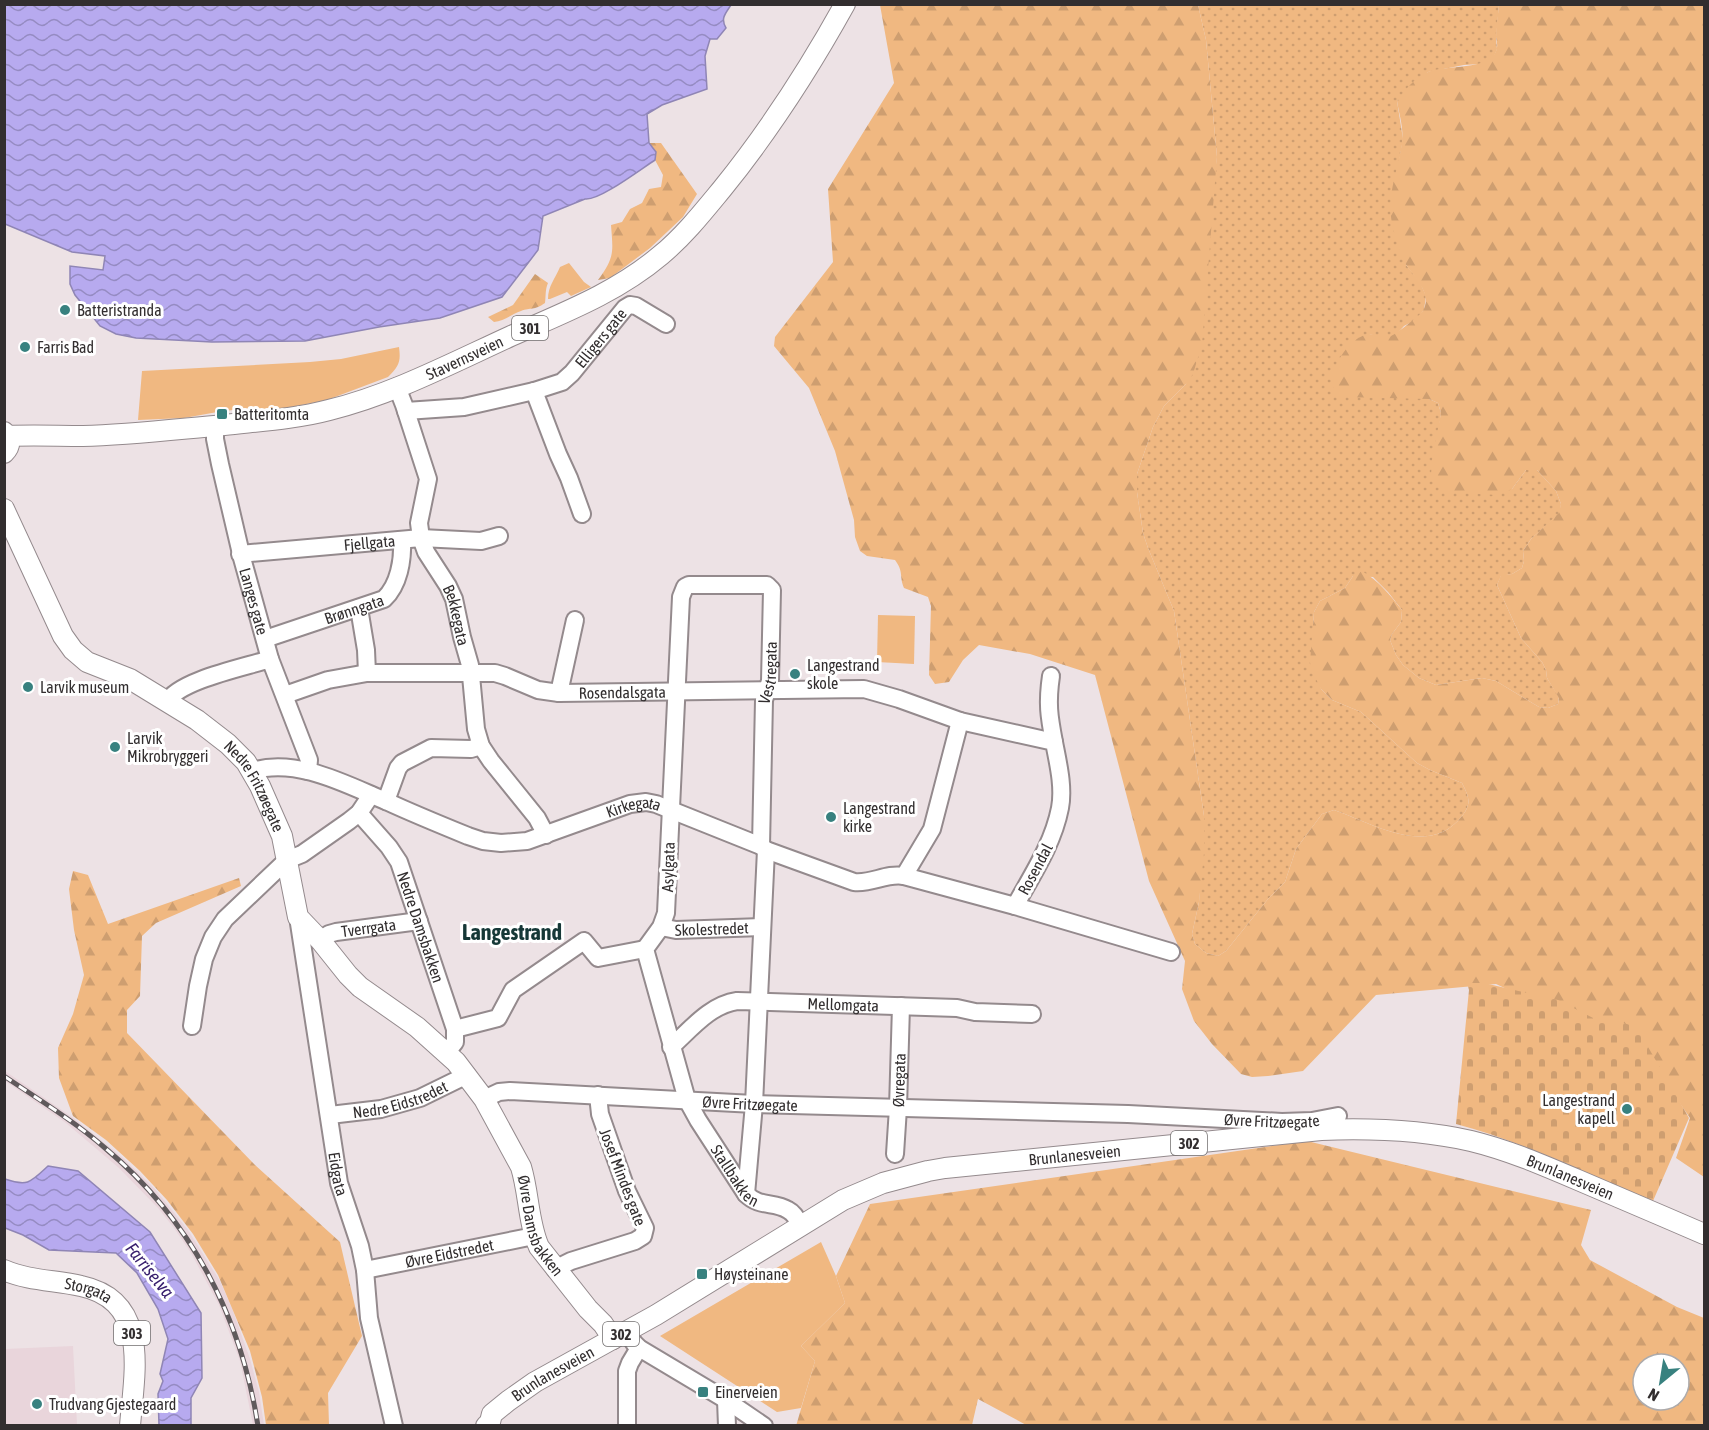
<svg xmlns="http://www.w3.org/2000/svg" width="1709" height="1430" viewBox="0 0 1709 1430" font-family="'Asap Condensed',sans-serif">
	<style>
		.built { fill: #e9d5db }
		.grass { fill: url(#grass-dots) }
		.forest { fill: url(#forest-firs); fill-rule: evenodd }
		.cemetery { fill: url(#cemetery-stones) }
		.green { fill: #f0b881 }
		.water { fill: url(#water-waves); stroke: #8f85b5; stroke-width: 1.5 }
		.lines { fill: none; stroke-linecap: round; stroke-linejoin: round }
		.minor-casing { stroke: #948a8d; stroke-width: 20 }
		.major-casing { stroke: #948a8d; stroke-width: 22 }
		.minor { stroke: #fff; stroke-width: 16 }
		.major { stroke: #fff; stroke-width: 20 }
		.rail-casing { stroke: #605a5c; stroke-width: 5 }
		.rail { stroke: #fff; stroke-width: 3; stroke-dasharray: 9; stroke-linecap: butt }
		.poi-dot { fill: #38817f; stroke: #fff; stroke-width: 2 }
		.labels { text-anchor: middle; dominant-baseline: central; stroke-width: 6; stroke-linejoin: round; paint-order: stroke }
		.shield { fill: #fff; stroke: #706d6d; stroke-width: 1.5 }
		.shield-label { font-size: 15px; font-weight: bold; fill: #322e2f }
		.poi-label { font-size: 16px; fill: #322e2f; stroke: #fff; text-anchor: start }
		.street-label { font-size: 16px; fill: #322e2f; stroke: #fff }
		.water-label { font-size: 18px; font-style: italic; fill: #39206e; stroke: #fff }
		.district-label { font-size: 22px; font-weight: bold; fill: #163837; stroke: #fff }
	</style>
	<defs>
		<pattern id="grass-dots" width="8" height="8" patternUnits="userSpaceOnUse" patternTransform="scale(1.5)"><rect width="8" height="8" fill="#f0b881"/><path d="M2 2h.1M6 6h.1" fill="none" stroke="#ce9e70" stroke-width="1.8" stroke-linecap="round"/></pattern>
		<pattern id="forest-firs" width="22" height="20" patternUnits="userSpaceOnUse" patternTransform="scale(1.5)"><rect width="22" height="20" fill="#f0b881"/><path d="M5 1l3.5 6h-7zM16 11l3.5 6h-7z" fill="#ce9e70"/></pattern>
		<pattern id="cemetery-stones" width="16" height="16" patternUnits="userSpaceOnUse" patternTransform="scale(1.5)"><rect width="16" height="16" fill="#f0b881"/><path d="M2 7V4a2 2 0 0 1 4 0v3zM10 15v-3a2 2 0 0 1 4 0v3z" fill="#ce9e70"/></pattern>
		<pattern id="water-waves" width="16" height="10" patternUnits="userSpaceOnUse" patternTransform="scale(1.5)"><rect width="16" height="10" fill="#b7aaef"/><path d="M0 5q4-4 8 0t8 0" fill="none" stroke="#958bc2"/></pattern>
	</defs>
	<rect width="100%" height="100%" fill="#ede2e5"/>
	<g class="built">
		<path d="M5,1071L72,1117L122,1157L155,1189L188,1230L220,1281L233,1311L250,1359L259,1392L264,1425H253L240,1361L219,1305L191,1253L174,1228L158,1208L119,1168L66,1123L5,1081Z"/>
		<path d="M73,1346L77,1425H5V1349Z"/>
	</g>
	<path class="grass" d="M1198,5H1499L1496,38L1497,49L1493,59L1481,64L1464,65L1428,72L1397,101L1403,139L1399,162L1406,265L1420,282L1426,296L1424,310L1416,320L1404,326L1395,336L1384,338L1369,334L1429,399L1438,403L1441,413L1439,428L1512,489L1526,470H1537L1556,491L1561,504L1560,513L1531,539L1523,551L1524,561L1522,568L1512,574L1501,576L1497,585L1521,638L1542,662L1546,670L1547,678L1559,697L1558,704L1548,708L1539,707L1496,681L1482,678L1436,685L1419,678L1403,665L1396,655L1390,640L1392,634L1401,622L1402,610L1388,592L1373,577L1353,576L1345,588L1320,601L1314,612L1313,628L1321,689L1332,700L1361,712L1417,763L1430,770L1462,783C1469,797 1472,803 1462,816C1429,859 1372,823 1334,810L1322,814L1296,849L1285,882L1268,899L1226,951L1218,956L1206,953L1195,944L1192,934L1199,902L1204,816L1174,611L1148,548L1143,533L1137,492V474L1153,427L1164,406L1186,384L1217,157L1206,40Z"/>
	<g class="forest">
		<path d="M880,5H1198L1206,40L1217,157L1202,344L1193,374L1186,384L1164,406L1153,427L1137,474V492L1143,533L1148,548L1174,611L1204,816V853L1199,902L1192,934L1195,944L1206,953L1218,956L1226,951L1268,899L1285,882L1296,849L1322,814L1334,810C1372,823 1429,859 1462,816C1472,803 1469,797 1462,783L1430,770L1417,763L1361,712L1332,700L1321,689L1315,677L1310,663L1314,612L1320,601L1345,588L1353,576L1362,571C1379,581 1390,595 1402,610L1401,622L1392,634L1390,640L1396,655L1403,665L1419,678L1436,685L1482,678L1496,681L1539,707L1548,708L1558,704L1559,698L1547,678L1546,670L1542,662L1521,638L1497,585L1501,575L1512,574L1522,568L1524,561L1523,551L1531,539L1559,513L1561,504L1556,491L1537,470H1526L1512,489L1497,495L1448,492L1439,487L1431,475L1432,460L1441,413L1438,403L1429,399L1343,397L1334,391C1334,388 1332,385 1332,382C1331,366 1351,336 1369,334C1377,334 1383,339 1391,336C1395,335 1420,315 1423,311C1433,292 1413,277 1405,263C1399,251 1396,240 1393,228C1385,195 1398,174 1402,142C1404,129 1399,114 1397,101C1405,90 1414,78 1428,72C1445,65 1490,70 1496,51C1498,47 1497,42 1496,37C1496,26 1498,15 1499,5H1704V1177L1676,1158L1690,1118L1646,1054L1496,984L1376,995L1303,1071L1268,1076L1252,1077L1241,1074L1212,1044L1194,1021L1182,989L1185,961L1149,881L1095,675L1030,654L979,645L963,660L949,682L935,684L929,675L931,606L928,597L904,588C899,576 904,572 895,560L867,556L860,551L855,537L854,520L835,451L809,388L774,346L775,337L833,262L828,189L894,83Z"/>
		<path d="M649,143H661L697,194L683,217L650,248L610,278L598,280C615,257 613,252 611,225L622,222L630,209L642,203L649,189L661,187L663,175L655,160L656,152Z"/>
		<path d="M535,274L548,283C545,290 546,296 545,303C534,311 531,307 521,311C512,314 504,321 494,322L488,317L513,305Z"/>
		<path d="M73,871L88,875L108,924L239,878L241,886L156,923L142,936L140,996L127,1010V1033L255,1165L340,1242L362,1336L328,1393L329,1425H266L262,1397L250,1351L218,1275L193,1234L167,1200L140,1171L106,1140L73,1116L59,1078L58,1048L73,1014L84,975L74,930L69,889Z"/>
		<path d="M1307,1141L1591,1210L1581,1245L1590,1260L1677,1307L1704,1318V1425L1028,1426L978,1399L972,1425L796,1426L815,1361L801,1346L845,1303L836,1276L870,1204ZM1643,1364H1679V1400H1643Z"/>
	</g>
	<path class="cemetery" d="M1467,983H1484L1558,1000L1595,1019L1617,1021L1630,1025L1640,1033L1689,1118L1653,1201C1588,1174 1524,1142 1456,1124L1469,990Z"/>
	<g class="green">
		<path d="M569,263L584,282L591,287L571,296L567,292L550,299H548C548,286 555,279 560,267Z"/>
		<path d="M399,347C401,362 399,366 388,377L327,400L276,410L244,409L223,411L184,418L138,420L142,371L310,362L341,359Z"/>
		<path d="M878,615L915,616L914,664L877,662Z"/>
		<path d="M821,1242L836,1276L845,1303L801,1346L815,1361L801,1408L777,1412L660,1336Z"/>
	</g>
	<g class="water">
		<path d="M4,5L5,4L731,5C726,13 720,18 726,28L717,39H710L705,56L707,89L662,105L647,114L649,143L656,152L655,160C641,169 599,201 585,199L543,216L538,250L502,297L440,318L379,327L305,341L212,342L136,338L116,334L100,326L75,295L70,284V266L103,270L105,256L72,252L5,224Z"/>
		<path d="M48,1166L78,1171L150,1232L201,1313L202,1378L191,1398V1425H159L158,1394L163,1381L160,1374L168,1339L158,1309L137,1273L116,1253L49,1250L23,1235L5,1228V1179C28,1187 31,1182 48,1166Z"/>
	</g>
	<g class="lines">
		<defs>
			<g id="minor">
				<path id="s1" d="M397,387L404,405L428,479L419,523L421,538L426,552L448,586L454,599L462,637L470,665L476,729L481,746L491,761L537,818L546,835"/>
				<path d="M534,391L558,454L569,478L582,514"/>
				<path id="s2" d="M406,411L464,407L534,391L562,382L572,373L625,308L630,305L636,306L666,324"/>
				<path id="s3" d="M215,426V439L220,464L242,558L270,659L309,760L308,771"/>
				<path id="s4" d="M240,554L421,538L481,541L499,536"/>
				<path d="M359,608L366,650L367,673"/>
				<path id="s5" d="M265,639L384,599C399,585 403,560 402,540"/>
				<path d="M1051,676C1047,703 1049,716 1054,742"/>
				<path d="M559,693L575,620"/>
				<path id="s6" d="M285,695L328,680L367,673H495L505,676L538,690L559,693L864,689L899,699L960,721"/>
				<path d="M167,702C179,680 246,667 270,659"/>
				<path id="s7" d="M252,771C297,757 347,785 388,802C414,814 441,825 468,836L483,841L501,843L527,841L630,804L646,802L656,804L761,846L766,850L854,882C873,884 885,873 904,876L1015,906L1171,952"/>
				<path d="M386,801L398,768L402,763L431,748L471,749L481,746"/>
				<path id="s8" d="M359,813L389,847L399,862L455,1029V1042L447,1052"/>
				<path id="s9" d="M761,846L764,700L770,681L772,590L767,585H689L685,587L681,597L666,913L661,927L645,949L687,1100L698,1120L746,1194C760,1208 774,1201 788,1210C794,1213 798,1220 801,1226"/>
				<path d="M904,876L932,829L960,721L1054,742C1058,763 1064,787 1060,808C1053,844 1032,875 1015,906"/>
				<path id="s10" d="M298,917L339,1183L360,1246L365,1270L369,1318L394,1426"/>
				<path id="s11" d="M661,927L676,930L762,927"/>
				<path id="s12" d="M320,940L329,934L336,932L419,921"/>
				<path d="M192,1026L198,986L204,959L213,937L225,919L287,860L302,854L349,821L359,813L371,795"/>
				<path d="M455,1029L498,1018L513,990L584,941L598,958L645,949"/>
				<path id="s13" d="M671,1047C691,1029 710,1005 737,1001L957,1008L975,1012L1032,1014"/>
				<path id="s14" d="M484,1099L499,1092L510,1091L754,1104L1128,1114L1282,1122L1312,1121L1338,1116"/>
				<path id="s15" d="M330,1115L381,1109L420,1098L467,1075"/>
				<path id="s16" d="M895,1154L898,1108L901,1006"/>
				<path d="M746,1194L754,1104L766,850"/>
				<path d="M555,1269L571,1261L635,1241L643,1236L645,1228L627,1191L600,1114L598,1095"/>
				<path id="s17" d="M365,1270L534,1236"/>
				<path d="M627,1331L634,1343L639,1348L726,1400L764,1426"/>
				<path d="M726,1400L727,1426"/>
				<path d="M627,1426V1371L630,1363L639,1348"/>
			</g>
			<g id="major">
				<path d="M4,432C11,439 11,446 4,453"/>
				<path id="s18" d="M8,436C33,435 58,436 83,436C130,435 178,429 224,425C259,421 295,419 329,410C391,395 452,363 511,336C563,313 616,293 661,255C684,236 703,212 722,189C769,131 809,69 845,4"/>
				<path id="s19" d="M4,509L63,636L73,650L87,662L130,679L197,720L228,744L246,762L260,786L282,836L298,917L320,940L348,975L360,987L417,1027L456,1062L484,1099L521,1167C529,1193 528,1222 539,1247L588,1309L603,1324L613,1339"/>
				<path id="s20" d="M4,1270C29,1281 56,1280 81,1286C151,1301 134,1374 130,1426"/>
				<path id="s21" d="M486,1426L490,1422L492,1414L508,1401L535,1382L656,1315L843,1200L883,1183L928,1171L945,1168L1321,1130C1371,1128 1422,1130 1471,1141C1508,1150 1543,1165 1578,1180C1621,1198 1662,1216 1704,1234"/>
			</g>
		</defs>
		<use href="#minor" class="minor-casing"/>
		<use href="#major" class="major-casing"/>
		<use href="#minor" class="minor"/>
		<use href="#major" class="major"/>
		<defs>
			<path id="rail" d="M4,1076C38,1099 74,1121 105,1148C191,1220 241,1316 258,1426"/>
		</defs>
		<use href="#rail" class="rail-casing"/>
		<use href="#rail" class="rail"/>
	</g>
	<g class="poi-dot">
		<circle cx="65" cy="310" r="6"/>
		<circle cx="25" cy="347" r="6"/>
		<rect x="216" y="408" width="12" height="12" rx="3"/>
		<circle cx="795" cy="674" r="6"/>
		<circle cx="28" cy="687" r="6"/>
		<circle cx="115" cy="747" r="6"/>
		<circle cx="831" cy="817" r="6"/>
		<circle cx="1627" cy="1109" r="6"/>
		<rect x="696" y="1268" width="12" height="12" rx="3"/>
		<rect x="697" y="1386" width="12" height="12" rx="3"/>
		<circle cx="37" cy="1404" r="6"/>
	</g>
	<g class="labels">
		<g class="shield">
			<rect x="512" y="316" width="36" height="24" rx="4.5"/>
			<rect x="1171" y="1131" width="36" height="24" rx="4.5"/>
			<rect x="114" y="1321" width="36" height="24" rx="4.5"/>
			<rect x="603" y="1322" width="36" height="24" rx="4.5"/>
		</g>
		<g class="shield-label">
			<text x="530" y="328">301</text>
			<text x="1189" y="1143">302</text>
			<text x="132" y="1333">303</text>
			<text x="621" y="1334">302</text>
		</g>
		<g class="poi-label">
			<text x="77" y="310">Batteristranda</text>
			<text x="37" y="347">Farris Bad</text>
			<text x="234" y="414">Batteritomta</text>
			<text x="807" y="665">Langestrand<tspan x="807" dy="18">skole</tspan></text>
			<text x="40" y="687">Larvik museum</text>
			<text x="127" y="738">Larvik<tspan x="127" dy="18">Mikrobryggeri</tspan></text>
			<text x="843" y="808">Langestrand<tspan x="843" dy="18">kirke</tspan></text>
			<text x="1615" y="1100" text-anchor="end">Langestrand<tspan x="1615" dy="18">kapell</tspan></text>
			<text x="714" y="1274">Høysteinane</text>
			<text x="715" y="1392">Einerveien</text>
			<text x="49" y="1404">Trudvang Gjestegaard</text>
		</g>
		<g class="street-label">
			<text stroke="none"><textPath href="#s2" startOffset="218">Elligers gate</textPath></text>
			<text stroke="none"><textPath href="#s18" startOffset="468">Stavernsveien</textPath></text>
			<text stroke="none"><textPath href="#s4" startOffset="130">Fjellgata</textPath></text>
			<text stroke="none"><textPath href="#s3" startOffset="180">Langes gate</textPath></text>
			<text stroke="none"><textPath href="#s5" startOffset="94">Brønngata</textPath></text>
			<text stroke="none"><textPath href="#s1" startOffset="243">Bekkegata</textPath></text>
			<text stroke="none"><textPath href="#s9" startOffset="174">Vestregata</textPath></text>
			<text stroke="none"><textPath href="#s6" startOffset="344">Rosendalsgata</textPath></text>
			<text stroke="none"><textPath href="#s19" startOffset="390">Nedre Fritzøegate</textPath></text>
			<text stroke="none"><textPath href="#s7" startOffset="402">Kirkegata</textPath></text>
			<text transform="translate(668 867) rotate(-88)">Asylgata</text>
			<text transform="translate(1035 869) rotate(-62)">Rosendal</text>
			<text stroke="none"><textPath href="#s12" startOffset="51">Tverrgata</textPath></text>
			<text stroke="none"><textPath href="#s8" startOffset="132">Nedre Damsbakken</textPath></text>
			<text stroke="none"><textPath href="#s11" startOffset="51">Skolestredet</textPath></text>
			<text stroke="none"><textPath href="#s13" startOffset="188">Mellomgata</textPath></text>
			<text stroke="none"><textPath href="#s16" startOffset="74">Øvregata</textPath></text>
			<text stroke="none"><textPath href="#s15" startOffset="72">Nedre Eidstredet</textPath></text>
			<text stroke="none"><textPath href="#s14" startOffset="268">Øvre Fritzøegate</textPath></text>
			<text stroke="none"><textPath href="#s14" startOffset="790">Øvre Fritzøegate</textPath></text>
			<text stroke="none"><textPath href="#s21" startOffset="663">Brunlanesveien</textPath></text>
			<text stroke="none"><textPath href="#s9" startOffset="962">Stallbakken</textPath></text>
			<text stroke="none"><textPath href="#s10" startOffset="260">Eidgata</textPath></text>
			<text transform="translate(623 1177) rotate(69)">Josef Mindes gate</text>
			<text stroke="none"><textPath href="#s21" startOffset="1167">Brunlanesveien</textPath></text>
			<text stroke="none"><textPath href="#s19" startOffset="932">Øvre Damsbakken</textPath></text>
			<text stroke="none"><textPath href="#s17" startOffset="86">Øvre Eidstredet</textPath></text>
			<text stroke="none"><textPath href="#s20" startOffset="87">Storgata</textPath></text>
			<text stroke="none"><textPath href="#s21" startOffset="87">Brunlanesveien</textPath></text>
		</g>
		<g class="water-label">
			<text transform="translate(150 1270) rotate(51)">Farriselva</text>
		</g>
		<g class="district-label">
			<text x="512" y="932">Langestrand</text>
		</g>
	</g>
	<rect width="1709" height="1430" fill="none" stroke="#322e2f" stroke-width="12"/>
	<g transform="translate(1661 1382) rotate(210)"><circle r="28" fill="#ffffff" stroke="#adabac" stroke-width="1.5"/>
	<path d="M0-4.5L10 22L0 15L-10 22Z" fill="#38817f"/>
	<text y="-9" font-size="16" font-weight="bold" text-anchor="middle" fill="#322e2f">N</text>
	</g>
</svg>
